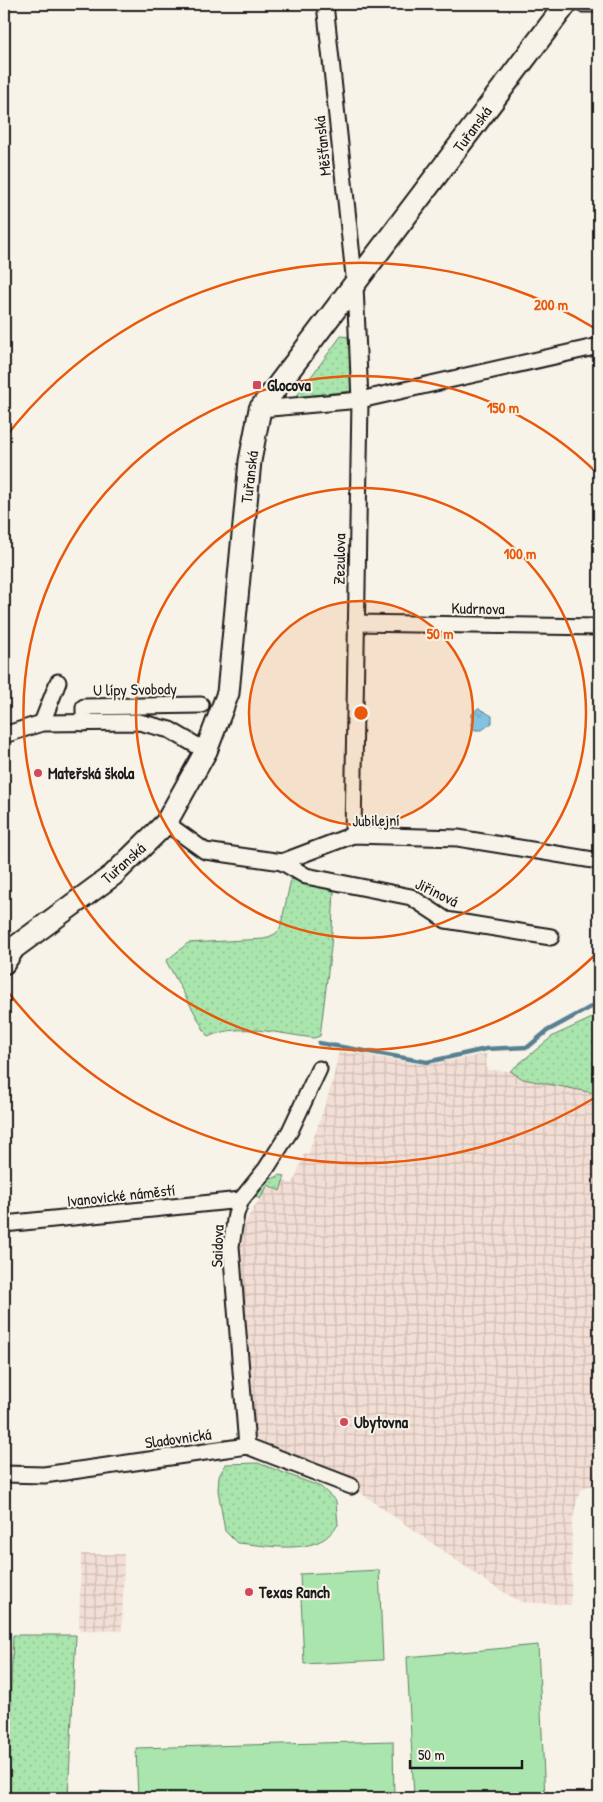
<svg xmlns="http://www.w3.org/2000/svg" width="603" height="1802" viewBox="0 0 603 1802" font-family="'Patrick Hand',sans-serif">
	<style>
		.built { fill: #f2ded4 }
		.industrial { fill: url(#industrial-grid) }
		.grass { fill: url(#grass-tufts); stroke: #628064 }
		.park { fill: url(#park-dots); stroke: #628064 }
		.pitch { fill: #a9e5ac; stroke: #628064 }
		.water { fill: url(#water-ripples); stroke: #598092 }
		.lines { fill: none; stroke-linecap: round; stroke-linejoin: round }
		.stream { stroke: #598092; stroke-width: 4.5 }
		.minor-casing { stroke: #1c1c1c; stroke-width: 19 }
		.secondary-casing { stroke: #1c1c1c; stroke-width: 25 }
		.minor { stroke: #f7f3e8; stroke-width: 15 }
		.secondary { stroke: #f7f3e8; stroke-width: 21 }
		.ring { fill: none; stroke: #e8590c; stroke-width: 2.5 }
		.poi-dot { fill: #d1495b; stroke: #f7f3e8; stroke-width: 2 }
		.labels { text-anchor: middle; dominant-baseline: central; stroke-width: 4; stroke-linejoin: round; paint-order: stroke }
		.street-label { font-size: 16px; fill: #1c1c1c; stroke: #f7f3e8 }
		.poi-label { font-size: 16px; font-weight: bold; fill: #1c1c1c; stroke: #f7f3e8; text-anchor: start }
		.centre { fill: #e8590c; stroke: #f7f3e8; stroke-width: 2.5 }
		.ring-label { font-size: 15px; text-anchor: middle; font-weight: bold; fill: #e8590c; stroke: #f7f3e8; stroke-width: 4; stroke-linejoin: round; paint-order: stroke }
	</style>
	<defs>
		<pattern id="industrial-grid" width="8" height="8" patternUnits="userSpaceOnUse" patternTransform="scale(1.25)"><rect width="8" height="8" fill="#f2ded4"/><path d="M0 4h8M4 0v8" fill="none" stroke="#cfbeb5"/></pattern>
		<pattern id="grass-tufts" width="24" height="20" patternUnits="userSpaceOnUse" patternTransform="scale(1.25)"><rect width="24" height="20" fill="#a9e5ac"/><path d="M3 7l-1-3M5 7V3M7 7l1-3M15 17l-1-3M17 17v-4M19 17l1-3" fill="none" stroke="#91c493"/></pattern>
		<pattern id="park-dots" width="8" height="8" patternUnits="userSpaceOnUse" patternTransform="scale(1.25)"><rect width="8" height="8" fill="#a9e5ac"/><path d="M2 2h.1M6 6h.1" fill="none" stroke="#91c493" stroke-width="1.8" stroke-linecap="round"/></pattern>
		<pattern id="water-ripples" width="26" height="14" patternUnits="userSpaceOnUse" patternTransform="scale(1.25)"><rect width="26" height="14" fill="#81c3e1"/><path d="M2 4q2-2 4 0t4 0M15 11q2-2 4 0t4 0" fill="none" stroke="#6fa7c0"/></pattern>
	</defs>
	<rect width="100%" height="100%" fill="#f7f3e8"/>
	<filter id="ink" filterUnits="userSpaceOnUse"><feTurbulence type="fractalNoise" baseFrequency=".02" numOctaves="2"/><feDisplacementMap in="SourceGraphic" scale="10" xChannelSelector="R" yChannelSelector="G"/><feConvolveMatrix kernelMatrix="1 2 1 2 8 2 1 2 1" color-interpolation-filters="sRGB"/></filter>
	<g filter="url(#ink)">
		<path class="built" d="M162,4H206L163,8Z"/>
		<g class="industrial">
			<path d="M339,1051L427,1065L486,1054L487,1070L510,1071L523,1079L599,1094V1488L587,1486L581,1490L577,1500L572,1524L571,1605L521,1602L490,1584L351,1486L251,1442L239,1245L247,1219L268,1185L279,1191L284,1181L293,1184L304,1154L308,1155L332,1084Z"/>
			<path d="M4,1467H9L4,1608Z"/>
			<path d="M81,1554H124L122,1631L79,1630Z"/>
		</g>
		<path class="grass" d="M99,1791L127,1794V1798H96Z"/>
		<g class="park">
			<path d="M341,336L349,337L351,391L296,397Z"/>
			<path d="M291,879L334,891L331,947L320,1036L314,1038C280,1034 239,1022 208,1037L166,961L188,943L264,939L275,934L280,929Z"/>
			<path d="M592,1018L599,1019V1094L523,1079L510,1071L553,1036Z"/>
			<path d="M280,1175L285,1176L280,1191L268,1185L260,1199L256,1197L266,1182Z"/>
			<path d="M258,1463L321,1487L336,1501L338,1525C334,1529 329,1536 324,1539C301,1553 263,1545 237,1543L225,1531L218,1490L219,1476L226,1464Z"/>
			<path d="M13,1635H76L68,1798H6Z"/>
		</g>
		<g class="pitch">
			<path d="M379,1570L383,1660L304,1664L300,1574Z"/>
			<path d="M538,1645L545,1798H414L407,1657Z"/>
			<path d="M393,1741L394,1798H138L136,1748Z"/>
		</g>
		<path class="water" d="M478,708L492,716V723L482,730H475L471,725L472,714Z"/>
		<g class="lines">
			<path class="stream" d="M319,1043L427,1062L486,1049L528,1047L547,1031L591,1007H599"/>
			<defs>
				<g id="minor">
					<path d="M325,4L355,285L360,400L353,835"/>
					<path d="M582,4H599"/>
					<path d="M260,409L360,400L599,346"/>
					<path d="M356,623L599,627"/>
					<path d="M42,723L58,682"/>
					<path d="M84,723V707L201,705"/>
					<path d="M4,735L42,723L139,722L170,730L206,751"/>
					<path d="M166,823L205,851L282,862L353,835L458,838L599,861"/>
					<path d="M282,862L306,876L411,897L446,920L551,937"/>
					<path d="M4,1224L241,1200"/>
					<path d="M247,1446L231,1246L236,1214L241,1200L266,1169L290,1131L319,1069"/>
					<path d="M4,1474L44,1475L247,1446L351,1486"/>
				</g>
				<path id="secondary" d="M4,963L14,948L113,875L166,823L206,751L228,693L250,461L260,409L566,4"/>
			</defs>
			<use href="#minor" class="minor-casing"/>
			<use href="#secondary" class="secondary-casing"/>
			<use href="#minor" class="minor"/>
			<use href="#secondary" class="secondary"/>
		</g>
	</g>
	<circle cx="361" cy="713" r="112" fill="#e8590c" fill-opacity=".12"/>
	<g class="ring">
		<circle cx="361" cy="713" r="112"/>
		<circle cx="361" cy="713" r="225"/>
		<path d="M597 953A337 337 0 1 1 597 473"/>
		<path d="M596 1097A450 450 0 0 1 4 987M4 439A450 450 0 0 1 596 329"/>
	</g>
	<g class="poi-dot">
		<rect x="252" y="380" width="10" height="10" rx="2.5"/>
		<circle cx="38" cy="773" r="5"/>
		<circle cx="344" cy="1422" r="5"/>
		<circle cx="249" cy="1592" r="5"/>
	</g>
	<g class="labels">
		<g class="street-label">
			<text transform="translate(472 129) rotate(-53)">Tuřanská</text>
			<text transform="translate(322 146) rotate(-96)">Měšťanská</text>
			<text transform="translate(249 477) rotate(-83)">Tuřanská</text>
			<text transform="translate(339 559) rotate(-89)">Zezulova</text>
			<text transform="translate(478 608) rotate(1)">Kudrnova</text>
			<text transform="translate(135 689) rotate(-1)">U lípy Svobody</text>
			<text transform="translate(376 820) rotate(-1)">Jubilejní</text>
			<text transform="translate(123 863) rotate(-42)">Tuřanská</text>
			<text transform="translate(437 892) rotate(26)">Jiřinová</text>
			<text transform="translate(121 1195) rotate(-6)">Ivanovické náměstí</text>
			<text transform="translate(217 1246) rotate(-88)">Saidova</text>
			<text transform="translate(178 1438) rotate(-8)">Sladovnická</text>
		</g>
		<g class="poi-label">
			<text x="267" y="385">Glocova</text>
			<text x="48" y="773">Mateřská škola</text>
			<text x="354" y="1422">Ubytovna</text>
			<text x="259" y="1592">Texas Ranch</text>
		</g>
	</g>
	<circle cx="361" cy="713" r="8" class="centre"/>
	<g class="ring-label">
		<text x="551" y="310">200 m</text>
		<text x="503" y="413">150 m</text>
		<text x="520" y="559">100 m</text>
		<text x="440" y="639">50 m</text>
	</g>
	<rect width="603" height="1802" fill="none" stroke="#f7f3e8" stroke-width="20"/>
	<rect x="10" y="10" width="583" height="1782" fill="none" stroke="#1c1c1c" stroke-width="2" filter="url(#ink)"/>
	<path d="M410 1760v8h112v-8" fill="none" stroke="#1c1c1c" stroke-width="2.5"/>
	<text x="418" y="1760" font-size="15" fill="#1c1c1c" stroke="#f7f3e8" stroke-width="4" paint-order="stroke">50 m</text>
</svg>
